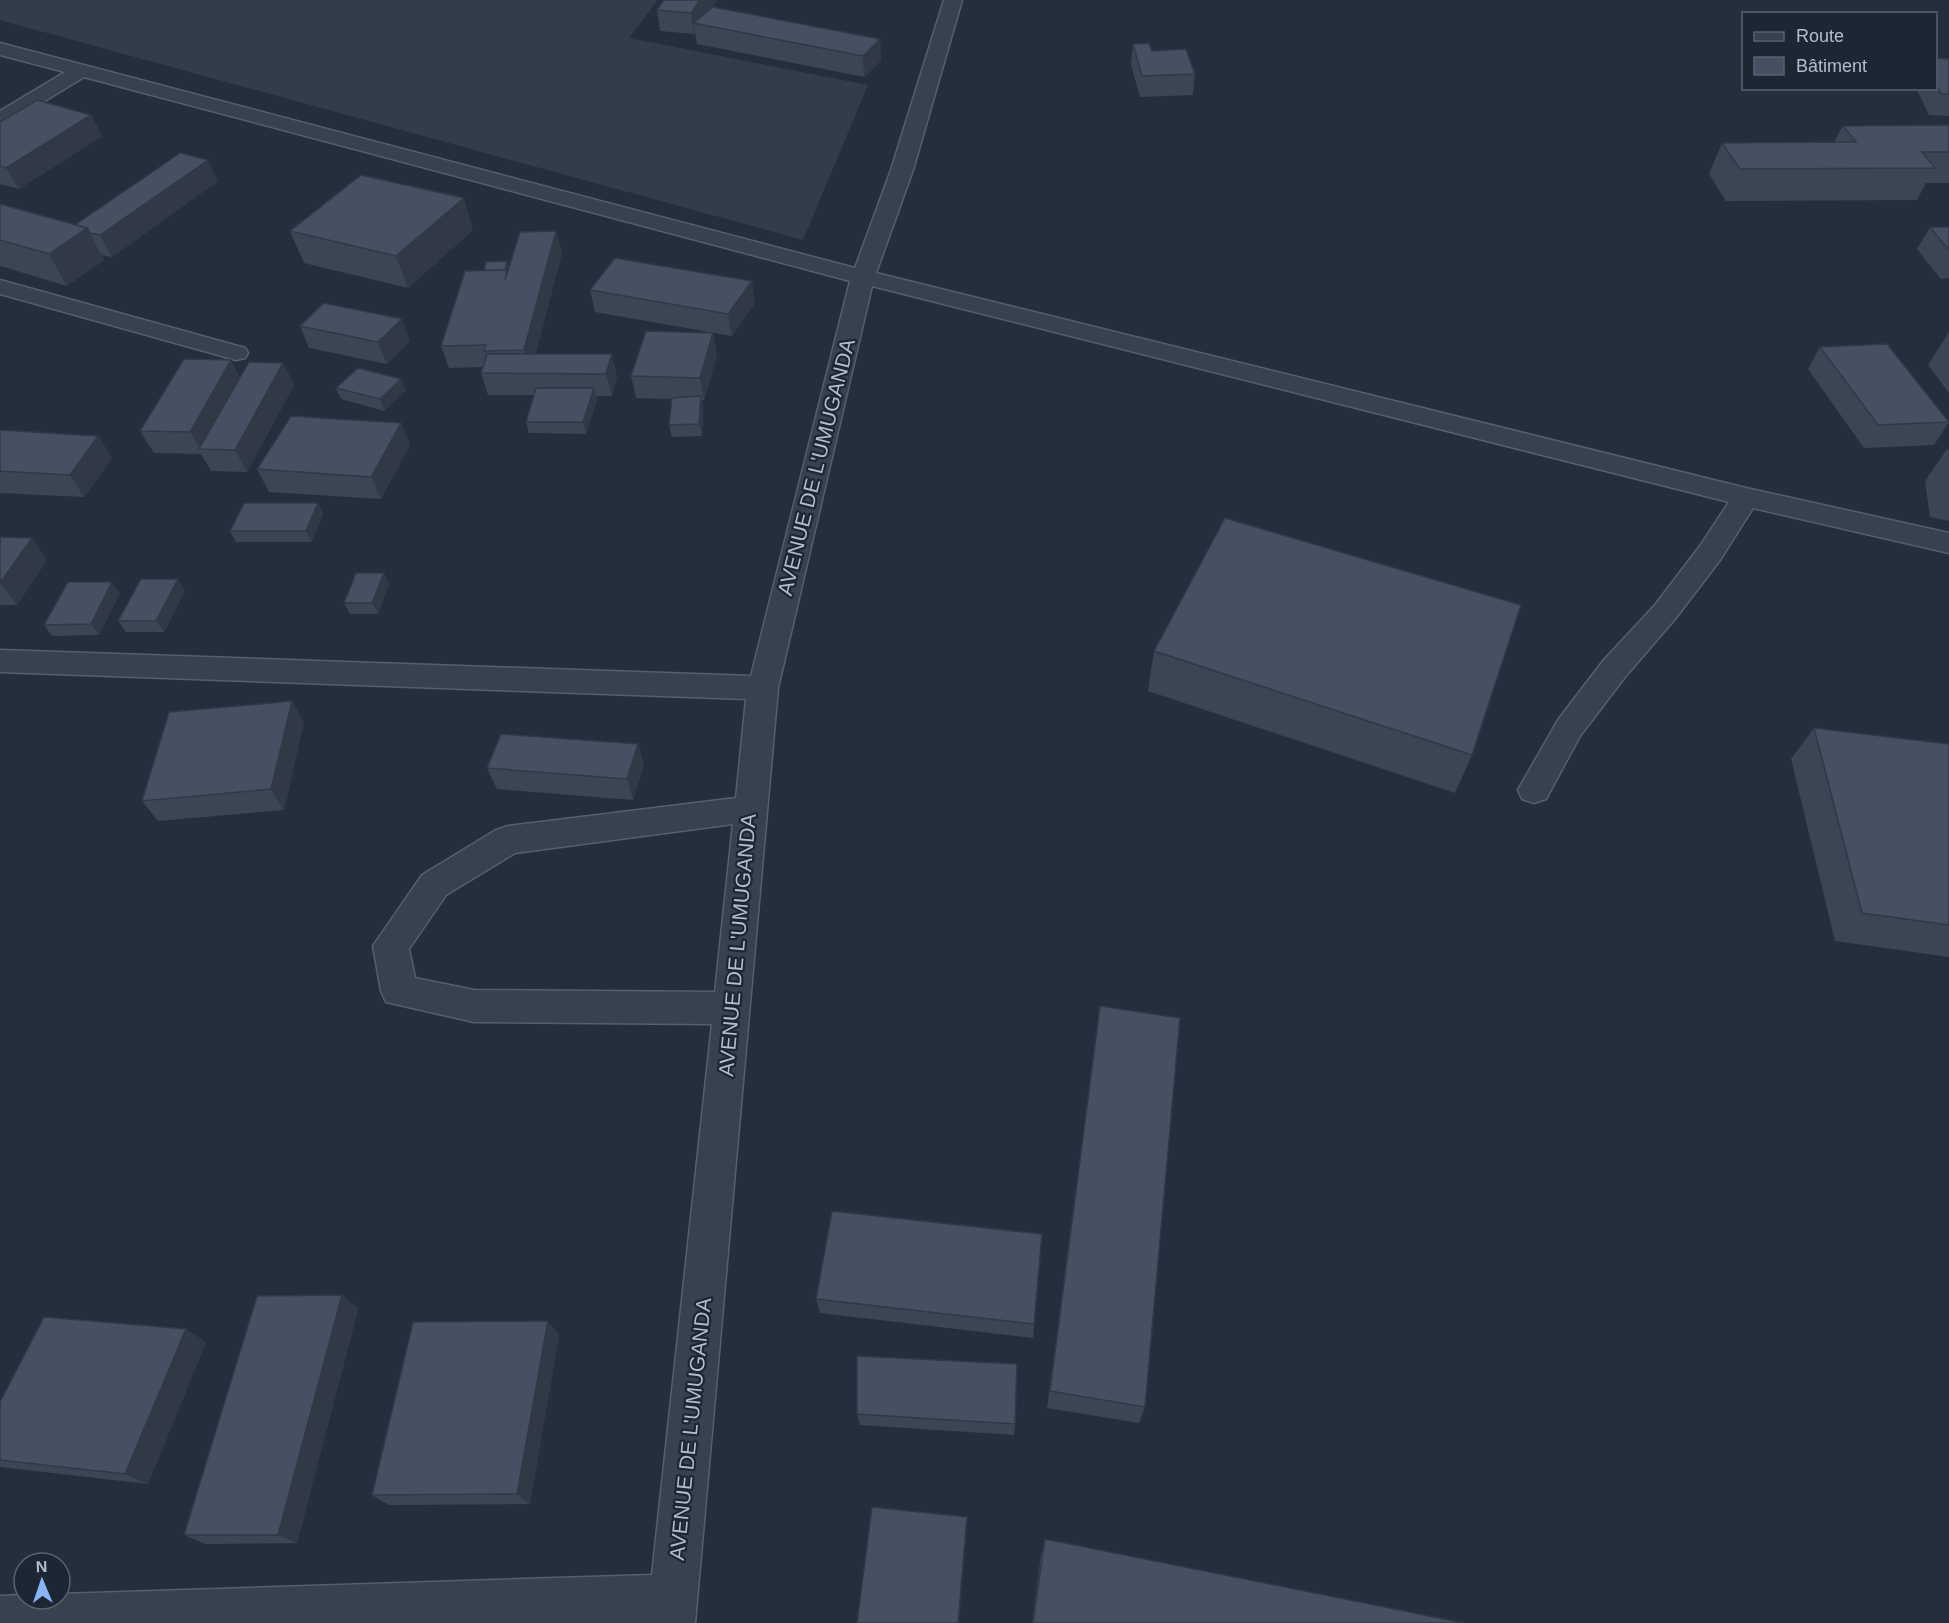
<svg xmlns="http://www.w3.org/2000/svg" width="1949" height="1623" viewBox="0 0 1949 1623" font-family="Arial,sans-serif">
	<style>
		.airport { fill: #323c4b }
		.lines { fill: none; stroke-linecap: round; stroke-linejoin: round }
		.minor-casing { stroke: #565f6c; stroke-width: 3 }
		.minor { fill: #38414e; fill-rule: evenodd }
		.wall { fill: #3b4654 }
		.shaded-wall { fill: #303945 }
		.building { fill: #455162; stroke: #303945; stroke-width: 1.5 }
		.labels { text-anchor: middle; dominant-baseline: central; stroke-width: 4.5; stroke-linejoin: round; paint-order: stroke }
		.street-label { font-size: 21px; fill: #b4bcc9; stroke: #1d2633 }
	</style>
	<rect width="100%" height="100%" fill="#242f3e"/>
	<path class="airport" d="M0,0H658L629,38L868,85L803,240L0,20Z"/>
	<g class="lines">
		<defs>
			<g id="minor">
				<path d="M944,0H962L913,170L876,273L1746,488L1949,533V553L1753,508L1720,560L1675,619L1625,677L1580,736L1546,799L1534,803L1522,799L1518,790L1558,720L1603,661L1655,605L1700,546L1729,502L872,286L778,688L695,1623H0V1596L24,1595V1599H60V1594L652,1575L712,1024L474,1022L386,1002L381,991L373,946L422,875L496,830L508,826L736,798L746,699L0,672V650L751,676L850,281L84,77L7,124L0,126V111L65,72L0,55V43L855,268L891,170ZM733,824L715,992L474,990L415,978L409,949L446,895L515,853Z"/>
				<path d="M0,280L245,348L248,353L245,358L236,360L0,294Z"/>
			</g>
		</defs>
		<use href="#minor" class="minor-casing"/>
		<use href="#minor" class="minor"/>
	</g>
	<g class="wall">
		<path d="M717,0L713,7L880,39L881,60L864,77L697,44L695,33L694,34L660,31L657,10Z"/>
		<path d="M1133,44L1195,74L1193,95L1140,97L1131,65Z"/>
		<path d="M1935,58L1949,59V116L1929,115L1916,88H1935Z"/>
		<path d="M91,115L102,136L19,189L0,184V122Z"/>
		<path d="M1949,125V183H1926L1917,200L1726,201L1709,174L1722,143L1834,142L1843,126Z"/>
		<path d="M218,181L112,257L102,255L104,260L67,286L0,266V204L75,225Z"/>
		<path d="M1930,227H1949V278L1941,279L1917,249Z"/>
		<path d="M473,230L408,288L304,263L290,231Z"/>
		<path d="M556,231L562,253L535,354L617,376L612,396H596L597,400L586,434L529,433L526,422L534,395H488L481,373L483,367L449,368L441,346L484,270L507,261L509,268Z"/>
		<path d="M590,290L755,303L732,336L595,312Z"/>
		<path d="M300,326L410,341L387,364L309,348Z"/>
		<path d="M1949,332V393L1928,365Z"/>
		<path d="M713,333L717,355L704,400H702L703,408L702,436L672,437L669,425L672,399L636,398L631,376Z"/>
		<path d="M1820,347L1949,422L1934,445L1864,448L1808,369Z"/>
		<path d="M231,360L240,378L283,363L294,385L247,472L211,471L201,454L154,453L140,431Z"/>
		<path d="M336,388L406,390L384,411L341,399Z"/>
		<path d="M401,423L410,445L381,499L269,492L257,469Z"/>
		<path d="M0,430L98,436L112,458L84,497L0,493Z"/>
		<path d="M1947,449L1949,450V521L1930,517L1925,481Z"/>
		<path d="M318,503L323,514L312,542H236L230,531Z"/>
		<path d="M0,537L32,538L47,560L17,605H0Z"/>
		<path d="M389,584L378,614H350L344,603Z"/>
		<path d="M185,591L164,632H126L118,621Z"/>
		<path d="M120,593L99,635L52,636L44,625Z"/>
		<path d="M1154,651L1472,755L1455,793L1148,691Z"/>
		<path d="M304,722L284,810L158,821L142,801Z"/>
		<path d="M1814,728L1949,744V957L1835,941L1791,759Z"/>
		<path d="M638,744L644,765L633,800L497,789L487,768Z"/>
		<path d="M1100,1006L1145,1407L1139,1423L1047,1408Z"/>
		<path d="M1042,1234L1033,1338L820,1313L816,1299Z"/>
		<path d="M342,1295L358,1309L297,1543L205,1544L184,1535Z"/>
		<path d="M559,1334L530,1504L389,1505L372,1495Z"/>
		<path d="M206,1342L148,1484L0,1467V1402Z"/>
		<path d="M857,1414L1015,1424L1014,1435L860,1425Z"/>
		<path d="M1045,1539L1464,1623H1032L1041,1555Z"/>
	</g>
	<g class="shaded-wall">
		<path d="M700,0H717L701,24L693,23L695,33L694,34L691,13Z"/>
		<path d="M880,39L881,60L864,77L863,56Z"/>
		<path d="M91,115L102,136L19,189L6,168Z"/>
		<path d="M208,160L218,181L112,257L100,235Z"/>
		<path d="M464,198L473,230L408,288L396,256Z"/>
		<path d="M87,228L104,260L67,286L49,254Z"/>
		<path d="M556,231L562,253L531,372L524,350Z"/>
		<path d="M507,261L510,272L504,277Z"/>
		<path d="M752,281L755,303L732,336L728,314Z"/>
		<path d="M402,319L410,341L387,364L378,342Z"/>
		<path d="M713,333L717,355L704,400L700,378Z"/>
		<path d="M612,354L617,376L612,396L606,374Z"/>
		<path d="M231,360L242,382L200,449L190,432Z"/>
		<path d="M283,363L294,385L247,472L235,450Z"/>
		<path d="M401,379L406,390L384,411L380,399Z"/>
		<path d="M594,388L597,400L586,434L583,422Z"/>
		<path d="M701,396L703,408L702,436L699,424Z"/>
		<path d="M401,423L410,445L381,499L371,477Z"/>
		<path d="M98,436L112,458L84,497L70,475Z"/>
		<path d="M318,503L323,514L312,542L306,531Z"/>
		<path d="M32,538L47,560L17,605L0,583Z"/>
		<path d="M384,573L389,584L378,614L372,603Z"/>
		<path d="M178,579L185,591L164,632L156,621Z"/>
		<path d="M112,582L120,593L99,635L91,624Z"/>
		<path d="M292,701L304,722L284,810L271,789Z"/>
		<path d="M638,744L644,765L633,800L627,779Z"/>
		<path d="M342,1295L358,1309L297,1543L278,1535Z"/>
		<path d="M548,1321L559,1334L530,1504L517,1494Z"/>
		<path d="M186,1329L206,1342L148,1484L125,1474Z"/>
		<path d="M967,1517V1526L959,1623H958Z"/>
	</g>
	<g class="building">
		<path d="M664,0H700L691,13L657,10Z"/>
		<path d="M713,7L880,39L863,56L693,23Z"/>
		<path d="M1149,43L1152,51L1186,49L1195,74L1142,76L1133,44Z"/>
		<path d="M1935,58L1949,59V94H1941L1935,83Z"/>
		<path d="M37,100L91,115L6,168L0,166V122Z"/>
		<path d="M1949,125V152H1922L1935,168L1740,169L1722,143L1856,142L1843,126Z"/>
		<path d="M180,153L208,160L100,235L90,233L87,228L75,225Z"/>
		<path d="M361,175L464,198L396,256L290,231Z"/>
		<path d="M0,204L87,228L49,254L0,240Z"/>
		<path d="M1930,227H1949V250Z"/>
		<path d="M556,231L524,350L484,351L486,345L441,346L465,271L507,270L505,280L520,232Z"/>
		<path d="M615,258L752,281L728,314L590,290Z"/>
		<path d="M507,261L505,270H484L486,262Z"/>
		<path d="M324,303L402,319L378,342L300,326Z"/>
		<path d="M646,331L713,333L700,378L631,376Z"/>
		<path d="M1887,344L1949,422L1878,425L1820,347Z"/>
		<path d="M487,354H612L606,374L481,373Z"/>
		<path d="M184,359L231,360L190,432L140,431Z"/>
		<path d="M249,362L283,363L235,450L199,449Z"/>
		<path d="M358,368L401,379L380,399L336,388Z"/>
		<path d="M536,388H594L583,422H526Z"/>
		<path d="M701,396L699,424L669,425L672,398Z"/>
		<path d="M291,416L401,423L371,477L257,469Z"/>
		<path d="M0,430L98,436L70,475L0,471Z"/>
		<path d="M244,503H318L306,531H230Z"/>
		<path d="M1225,518L1521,605L1472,755L1154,651Z"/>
		<path d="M0,537L32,538L0,583Z"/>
		<path d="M356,573H384L372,603H344Z"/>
		<path d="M141,579H178L156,621H118Z"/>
		<path d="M68,582H112L91,624L44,625Z"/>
		<path d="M292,701L271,789L142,801L169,712Z"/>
		<path d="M1814,728L1949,744V925L1862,913Z"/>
		<path d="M501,734L638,744L627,779L487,768Z"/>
		<path d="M1100,1006L1180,1018L1145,1407L1050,1391Z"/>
		<path d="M832,1211L1042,1234L1034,1324L816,1299Z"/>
		<path d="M342,1295L278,1535H184L257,1296Z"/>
		<path d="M44,1317L186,1329L125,1474L0,1460V1402Z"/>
		<path d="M548,1321L517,1494L372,1495L413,1322Z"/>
		<path d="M857,1356L1017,1364L1015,1424L857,1414Z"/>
		<path d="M872,1507L967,1517L958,1623H857Z"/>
		<path d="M1045,1539L1464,1623H1033Z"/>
	</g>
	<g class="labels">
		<g class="street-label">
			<text transform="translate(816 467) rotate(-76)">AVENUE DE L'UMUGANDA</text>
			<text transform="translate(737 945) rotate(-85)">AVENUE DE L'UMUGANDA</text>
			<text transform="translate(690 1429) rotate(-84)">AVENUE DE L'UMUGANDA</text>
		</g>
	</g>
	<rect x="1742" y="12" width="195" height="78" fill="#1d2633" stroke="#59626f" stroke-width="1.5"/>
	<rect x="1754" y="32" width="30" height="9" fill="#38414e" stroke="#59626f" stroke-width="1.5"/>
	<text x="1796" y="42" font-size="18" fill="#b4bcc9">Route</text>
	<rect x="1754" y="57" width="30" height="18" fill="#455162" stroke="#59626f" stroke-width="1.5"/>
	<text x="1796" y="72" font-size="18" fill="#b4bcc9">Bâtiment</text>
	<g transform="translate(42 1581) rotate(358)"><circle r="28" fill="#1d2633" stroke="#59626f" stroke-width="1.5"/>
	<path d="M0-4.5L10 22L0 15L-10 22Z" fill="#8ab4f8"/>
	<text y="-9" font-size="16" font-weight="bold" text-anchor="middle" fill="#b4bcc9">N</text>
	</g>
</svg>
